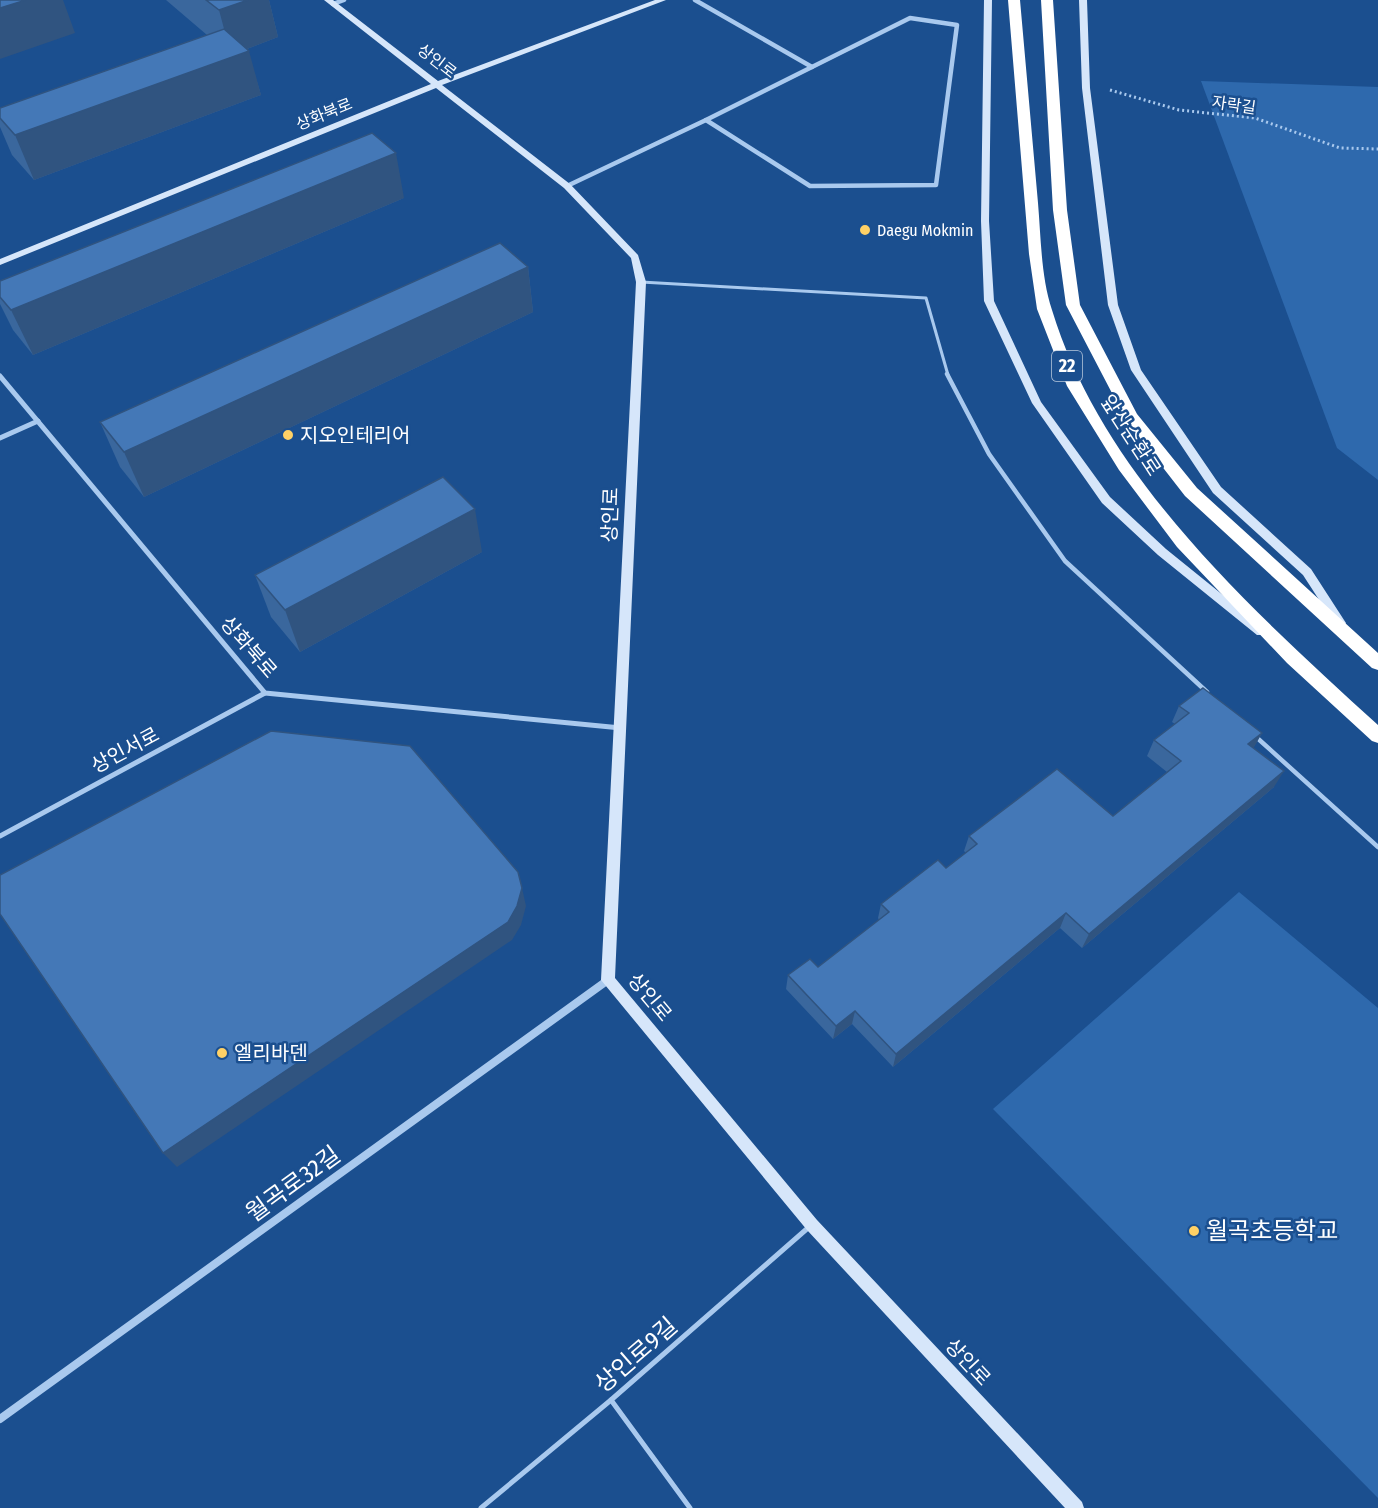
<svg xmlns="http://www.w3.org/2000/svg" width="1378" height="1508" viewBox="0 0 1378 1508" font-family="'Fira Sans Condensed','Noto Sans KR',sans-serif">
	<style>
		.green { fill: #2e69ad }
		.lines { fill: none; stroke-linecap: round; stroke-linejoin: round }
		.path { stroke: #a9c9ee; stroke-width: 3; stroke-dasharray: 2 3; stroke-linecap: butt }
		.lane-far2 { stroke: #a9c9ee; stroke-width: 3 }
		.lane-far1 { stroke: #a9c9ee; stroke-width: 4.5 }
		.lane { stroke: #a9c9ee; stroke-width: 5 }
		.street-far2 { stroke: #a9c9ee; stroke-width: 4.5 }
		.street-far1 { stroke: #a9c9ee; stroke-width: 5 }
		.street { stroke: #a9c9ee; stroke-width: 8 }
		.secondary { fill: #d6e6fa; fill-rule: evenodd }
		.highway { fill: #fff; fill-rule: evenodd }
		.wall { fill: #3a679d }
		.shaded-wall { fill: #305480 }
		.building { fill: #4478b7; stroke: #305480; stroke-width: 1.5 }
		.poi-dot { fill: #ffd166; stroke: #1b4f8f; stroke-width: 2 }
		.labels { text-anchor: middle; dominant-baseline: central; stroke-width: 5; stroke-linejoin: round; paint-order: stroke }
		.far-street-label { font-size: 16px; fill: #fff; stroke: #1b4f8f }
		.far-poi-label { font-size: 16px; fill: #fff; stroke: #1b4f8f; text-anchor: start }
		.shield { fill: #1b4f8f; stroke: #bbcadd; stroke-width: 1.5 }
		.shield-label { font-size: 18px; font-weight: bold; fill: #fff }
		.poi-label { font-size: 20px; fill: #fff; stroke: #1b4f8f; text-anchor: start }
		.street-label { font-size: 20px; fill: #fff; stroke: #1b4f8f }
		.near-street-label { font-size: 24px; fill: #fff; stroke: #1b4f8f }
		.near-poi-label { font-size: 24px; fill: #fff; stroke: #1b4f8f; text-anchor: start }
	</style>
	<rect width="100%" height="100%" fill="#1b4f8f"/>
	<g class="green">
		<path d="M1201,81L1378,87V480L1337,448Z"/>
		<path d="M1239,892L1378,1008V1498L993,1109Z"/>
	</g>
	<g class="lines">
		<path class="path" d="M1110,90L1179,110L1255,118L1340,148L1378,149"/>
		<path class="lane-far2" d="M641,282L926,298L948,375"/>
		<g class="lane-far1">
			<path d="M947,374L989,454L1065,561L1207,692"/>
			<path d="M1255,736L1378,847"/>
		</g>
		<g class="lane">
			<path d="M611,1400L690,1508"/>
			<path d="M481,1508L611,1400L809,1227"/>
		</g>
		<g class="street-far2">
			<path d="M695,0L812,67"/>
			<path d="M333,4L344,0"/>
			<path d="M910,18L957,25L936,185L810,186L706,120Z"/>
			<path d="M567,186L706,120"/>
		</g>
		<g class="street-far1">
			<path d="M0,376L265,693L621,728"/>
			<path d="M0,438L38,421"/>
			<path d="M0,836L265,693"/>
		</g>
		<path class="street" d="M0,1419L608,980"/>
		<g class="secondary">
			<path d="M324,0H333L438,81L655,0H666L442,85L570,184L638,255L646,282L615,978L817,1220L1082,1502L1084,1508H1065L807,1230L601,980L636,282L631,258L564,188L436,88L0,265V259L431,84Z"/>
			<path d="M984,0H992L989,221L994,301L1041,402L1110,497L1166,549L1265,629L1267,632L1265,635H1257L1158,555L1102,503L1032,403L984,301L981,221Z"/>
			<path d="M1079,0H1087L1090,88L1118,305L1141,370L1221,487L1311,569L1344,620L1346,623L1344,626H1336L1303,575L1213,493L1131,370L1108,305L1082,88Z"/>
		</g>
		<g class="highway">
			<path d="M1008,0H1020C1026,68 1032,135 1038,203C1041,238 1041,277 1052,310C1103,477 1253,611 1378,725V743L1372,741L1287,663L1177,547L1119,470L1067,386L1037,309L1029,254Z"/>
			<path d="M1041,0H1053L1067,210L1080,305L1137,414L1197,488L1378,653V670L1372,668L1185,496L1126,420L1066,305L1053,210Z"/>
		</g>
	</g>
	<g class="wall">
		<path d="M166,0H269L278,37L247,49L261,95L34,180L12,155L0,127V108L207,35Z"/>
		<path d="M404,198L33,355L13,330L0,304V281Z"/>
		<path d="M528,267L533,312L144,497L120,467L100,422Z"/>
		<path d="M482,552L300,652L271,617L255,575Z"/>
		<path d="M1179,706L1262,733L1253,748L1274,787L1082,948L1060,928L893,1067L852,1024L833,1039L786,989L788,975L818,967L879,920L878,918L881,904L946,868L966,853L964,851L969,836L1113,816L1167,772L1147,756L1154,740L1175,724L1172,722Z"/>
	</g>
	<g class="shaded-wall">
		<path d="M26,0H63L75,33L0,59V8Z"/>
		<path d="M248,0H269L278,37L231,55L219,10Z"/>
		<path d="M249,51L261,95L34,180L15,135Z"/>
		<path d="M396,153L404,198L33,355L11,310Z"/>
		<path d="M528,267L533,312L144,497L124,452Z"/>
		<path d="M475,509L482,552L300,652L285,610Z"/>
		<path d="M1262,733L1253,749L1248,744Z"/>
		<path d="M1284,771L1274,787L1082,948L1089,934Z"/>
		<path d="M522,888L526,906L521,925L512,940L177,1167L163,1153Z"/>
		<path d="M1066,913L1060,928L893,1067L896,1054Z"/>
		<path d="M855,1011L852,1024L833,1039L836,1026Z"/>
	</g>
	<g class="building">
		<path d="M0,0H26L0,8Z"/>
		<path d="M206,0H248L219,10Z"/>
		<path d="M224,29L249,51L15,135L0,118V108Z"/>
		<path d="M372,133L396,153L11,310L0,297V281Z"/>
		<path d="M500,243L528,267L124,452L100,422Z"/>
		<path d="M443,477L475,509L285,610L255,575Z"/>
		<path d="M1203,688L1262,733L1248,744L1284,771L1089,934L1066,913L896,1054L855,1011L836,1026L788,975L810,959L818,967L889,912L881,904L938,860L946,868L977,844L969,836L1057,769L1113,816L1181,761L1154,740L1189,713L1179,706Z"/>
		<path d="M271,731L410,746L518,872L522,888L517,906L508,922L163,1153L0,914V875Z"/>
	</g>
	<g class="poi-dot">
		<circle cx="865" cy="230" r="6"/>
		<circle cx="288" cy="435" r="6"/>
		<circle cx="222" cy="1053" r="6"/>
		<circle cx="1194" cy="1231" r="6"/>
	</g>
	<g class="labels">
		<g class="far-street-label">
			<text transform="translate(437 61) rotate(38)">상인로</text>
			<text transform="translate(1234 105) rotate(8)">자락길</text>
			<text transform="translate(324 114) rotate(-22)">상화북로</text>
		</g>
		<g class="far-poi-label">
			<text x="877" y="230">Daegu Mokmin</text>
		</g>
		<rect class="shield" x="1052" y="351" width="30" height="30" rx="4.5"/>
		<g class="shield-label">
			<text x="1067" y="366">22</text>
		</g>
		<g class="poi-label">
			<text x="300" y="435">지오인테리어</text>
			<text x="234" y="1053">엘리바덴</text>
		</g>
		<g class="street-label">
			<text transform="translate(1131 435) rotate(57)">앞산순환로</text>
			<text transform="translate(610 515) rotate(-88)">상인로</text>
			<text transform="translate(249 647) rotate(49)">상화북로</text>
			<text transform="translate(125 750) rotate(-28)">상인서로</text>
			<text transform="translate(650 997) rotate(50)">상인로</text>
			<text transform="translate(968 1362) rotate(47)">상인로</text>
		</g>
		<g class="near-street-label">
			<text transform="translate(293 1184) rotate(-36)">월곡로32길</text>
			<text transform="translate(636 1355) rotate(-41)">상인로9길</text>
		</g>
		<g class="near-poi-label">
			<text x="1206" y="1231">월곡초등학교</text>
		</g>
	</g>
</svg>
